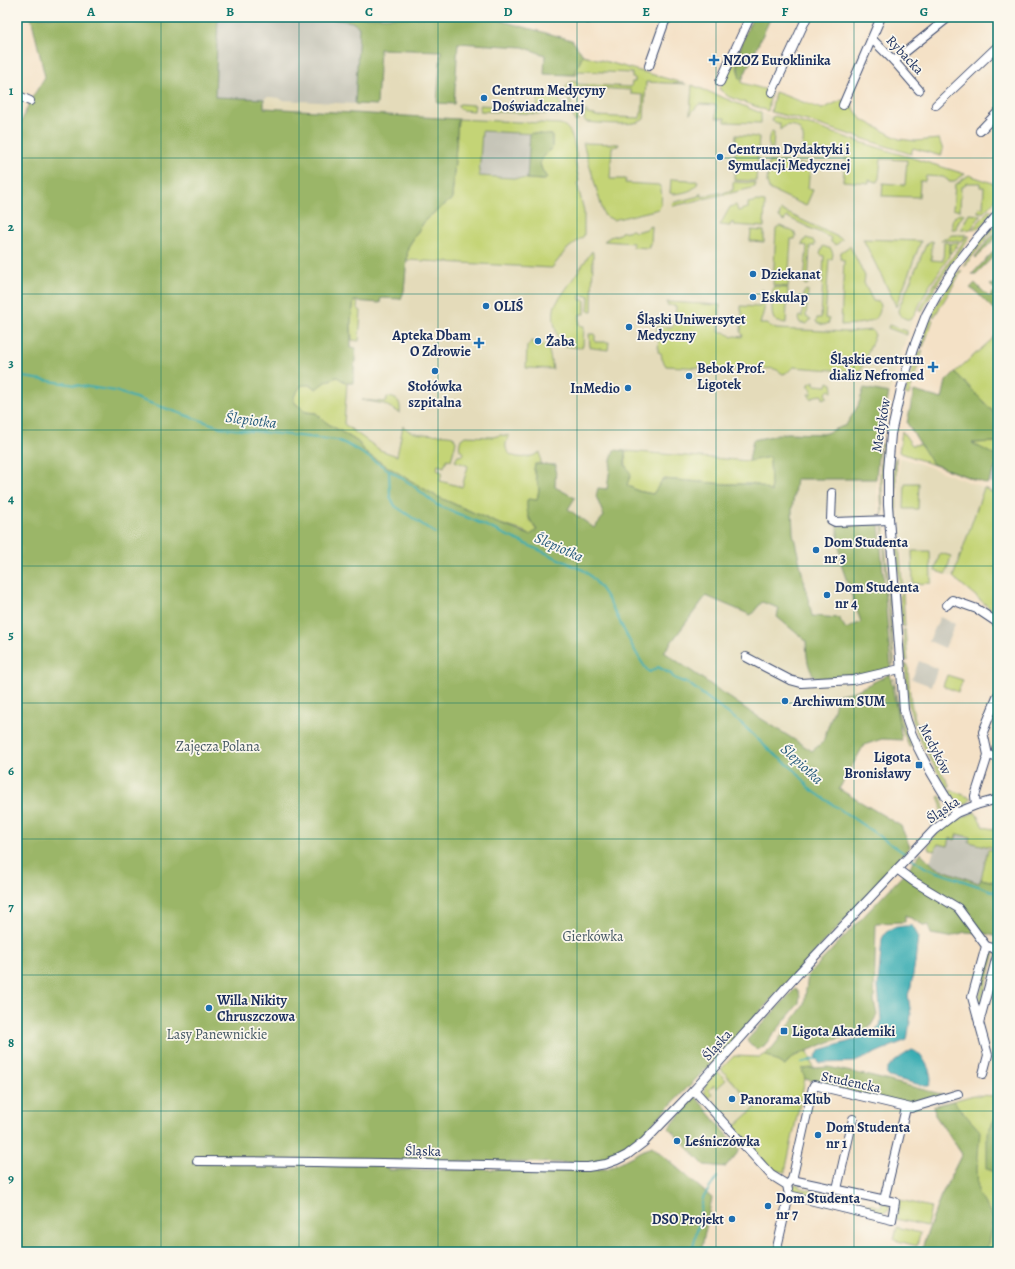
<svg xmlns="http://www.w3.org/2000/svg" width="1015" height="1269" viewBox="0 0 1015 1269" font-family="Alegreya,serif">
	<style>
		.built { fill: #e4dbba }
		.industrial { fill: #c6c5b8 }
		.green { fill: #c4d476; stroke: #70826a; fill-rule: evenodd }
		.forest { fill: #9bb667; stroke: #5b7262 }
		.water { fill: #3badb3; stroke: #2b6e88 }
		.lines { fill: none; stroke-linecap: round; stroke-linejoin: round }
		.stream { stroke: #3badb3; stroke-width: 2 }
		.minor-casing { stroke: #3c4a6e; stroke-width: 10 }
		.minor { stroke: #fff; stroke-width: 8 }
		.grid { fill: none; stroke: #0f766e; stroke-width: 1; stroke-opacity: 0.55 }
		.poi-dot { fill: #1f6fb2; stroke: #fbf7ec; stroke-width: 1.5 }
		.labels { text-anchor: middle; dominant-baseline: central; stroke-width: 3.5; stroke-linejoin: round; paint-order: stroke }
		.street-label { font-size: 14px; fill: #1b2f5e; stroke: #fbf7ec }
		.poi-label { font-size: 14px; font-weight: bold; fill: #1b2f5e; stroke: #fbf7ec; text-anchor: start }
		.park-label { font-size: 14px; fill: #455864; stroke: #fbf7ec }
		.water-label { font-size: 15px; font-style: italic; fill: #265b7c; stroke: #fbf7ec }
		.neatline { fill: none; stroke: #0f766e; stroke-width: 1.5 }
		.grid-label { font-size: 13px; text-anchor: middle; font-weight: bold; fill: #0f766e }
	</style>
	<rect width="100%" height="100%" fill="#fbf7ec"/>
	<filter id="ink" filterUnits="userSpaceOnUse"><feTurbulence type="fractalNoise" baseFrequency=".025" numOctaves="2"/><feDisplacementMap in="SourceGraphic" scale="8" xChannelSelector="R" yChannelSelector="G"/><feConvolveMatrix kernelMatrix="1 2 1 2 8 2 1 2 1" color-interpolation-filters="sRGB"/></filter>
	<filter id="wash" filterUnits="userSpaceOnUse"><feTurbulence type="fractalNoise" baseFrequency=".012" numOctaves="4" result="noise"/><feDisplacementMap in="SourceGraphic" scale="16" xChannelSelector="R" yChannelSelector="G"/><feGaussianBlur stdDeviation="0.9" result="paint"/><feColorMatrix in="noise" values="0 0 0 0 0 0 0 0 0 0 0 0 0 0 0 0 0 1.4 0 .05"/><feComposite in="paint" operator="in"/></filter>
	<g filter="url(#wash)">
		<rect width="100%" height="100%" fill="#f4e1c6"/>
		<g class="built">
			<path d="M218,17L458,43L523,47L545,55V74L583,55L692,85L761,113L813,126L860,142L998,184V197L976,222L947,259L922,299L913,317L889,393L881,435L876,479L879,524L837,526L842,567L861,622L846,629L839,618L812,616L793,533L792,510L796,479L749,461L614,450L611,460L607,490L596,496L604,516L594,528L568,509L575,498L539,489L448,490L397,456L380,449L344,424L264,108V100Z"/>
			<path d="M899,458H902L921,464L984,488L953,577L935,572L933,583L905,587L899,506Z"/>
			<path d="M706,596L751,615L762,602L779,608L777,618L807,641V660L840,678L852,680L855,691L839,694L823,742L813,751L746,709L664,652Z"/>
			<path d="M721,1069L757,1107L734,1127L704,1092L708,1082Z"/>
		</g>
		<g class="industrial">
			<path d="M218,17H320L352,22L359,27L355,104L282,100L279,98L271,97H267L264,99L215,97Z"/>
			<path d="M482,131L530,133L527,179L479,176Z"/>
			<path d="M998,463V486L988,481Z"/>
			<path d="M940,617L955,624L945,648L929,641Z"/>
			<path d="M919,661L938,669L931,686L912,679Z"/>
			<path d="M956,834L971,837L970,842L988,847L980,883L935,867L930,861L937,844Z"/>
		</g>
		<g class="green">
			<path d="M740,47L737,68L740,78L742,80V83L771,91L768,111L729,97L719,89Z"/>
			<path d="M583,55L686,84L646,82L644,119C637,127 598,123 586,122L584,119L585,111H587V114L595,115V116L640,118L641,113H642L643,95L631,94V90L580,87V92H577L574,97L570,98L575,115L579,114L578,120L575,122L565,88L569,83L576,80V84L631,87L632,82H635V78H632V73L578,71L577,75H574Z"/>
			<path d="M692,85L761,113V123L725,122V118H716V105L699,104L690,114Z"/>
			<path d="M775,92L822,109L842,100L849,101L861,119L899,139L915,141L939,139L943,150L941,156L913,148L911,154L807,121L771,112Z"/>
			<path d="M538,95L559,98L562,113L559,115L480,111V105L537,109Z"/>
			<path d="M460,104L475,105L474,111L462,110L459,108L458,105Z"/>
			<path d="M775,116L813,126L860,142L965,174L953,182H949L948,180L943,177L926,176L925,181H920L919,197L884,196H882L883,183L905,185L907,160L881,159L879,178L877,182L869,180V183L843,181L846,153L801,149C805,140 804,135 798,128C791,124 786,124 780,130V124L772,121V117Z"/>
			<path d="M458,119L560,124C573,127 574,145 577,157L575,160L579,181L577,183L584,211V236L566,250L552,268L407,260L408,247L426,219L452,199ZM482,131L552,135V147C541,161 535,160 547,178L545,180L479,176Z"/>
			<path d="M772,131L774,132L773,148L771,149C767,144 768,136 772,131Z"/>
			<path d="M736,135L759,137L756,181L734,180Z"/>
			<path d="M583,143L619,144L618,146L612,147L610,179H626L625,183L659,185C663,191 662,202 659,209L613,220L604,215Z"/>
			<path d="M769,162L810,165L808,189L813,190L806,206L769,189L767,182Z"/>
			<path d="M969,175L998,185V197L984,212H978L979,207L983,208L984,187H980V183H966L965,186L961,187L960,211L953,209L955,185Z"/>
			<path d="M671,179L689,180L690,181H698C696,192 682,193 673,194L670,193Z"/>
			<path d="M733,182L756,183L755,187L752,188L723,195V193L733,190Z"/>
			<path d="M718,193H721V195L673,206L672,203L699,196V194H702V197Z"/>
			<path d="M757,201L765,202L764,227L734,225V223H731L730,226L720,225L730,207L736,205L738,211L748,208V203Z"/>
			<path d="M781,210L842,239V240L836,245L831,242V238L787,217L784,221L779,217Z"/>
			<path d="M992,210C990,219 981,228 972,230L988,211Z"/>
			<path d="M958,214H964L957,224L956,229H952V220Z"/>
			<path d="M969,214L981,215L970,230L961,229Z"/>
			<path d="M996,224H998V226L990,234L964,267V264L981,240Z"/>
			<path d="M652,226L651,244H649V248L633,247V243L604,241L610,237L620,234L621,232L633,230L635,232L647,229L648,227Z"/>
			<path d="M780,226L794,232L796,236L795,239H791L788,287L773,285L776,229Z"/>
			<path d="M751,230L764,231V242L750,241Z"/>
			<path d="M952,235H966L962,241L941,240Z"/>
			<path d="M968,235L969,238L939,281L922,311L919,310L937,279Z"/>
			<path d="M806,238L813,240L815,244L814,246H810L808,284L806,285L804,284L807,246L803,245L802,244Z"/>
			<path d="M863,239L921,241L896,307L893,299Z"/>
			<path d="M932,241L934,242L932,243L931,260L943,261L944,242L950,243V252L951,243H959L951,253H949V257L930,285L913,317L909,320C904,318 898,316 898,310L926,245L928,244V242Z"/>
			<path d="M823,246L831,249L833,254L832,259H829L825,318L829,319V323L824,325L817,323L816,321L817,318H821L824,256L821,255L820,254Z"/>
			<path d="M850,246L865,276L864,283L873,301L879,302C886,325 856,324 841,325L844,260L840,259L841,252Z"/>
			<path d="M592,251L593,253L592,311H588L589,296L580,295V300H585V314H580L579,325L584,326L583,346L580,348L563,346L560,345C556,331 551,319 555,305Z"/>
			<path d="M959,271H962L934,317L931,316L939,301Z"/>
			<path d="M773,287L788,288L786,323C781,322 777,323 774,319C770,313 773,294 773,287Z"/>
			<path d="M762,289L765,292L764,310L760,324H767L776,329L849,332L872,330L875,335L860,372L793,367L788,372L783,374C781,373 779,371 777,370C771,367 759,369 753,371L666,366L662,359L661,353L658,352L659,334L656,333L657,326L671,327L675,324L676,306L667,305V302L720,305L719,332H725L732,337L735,336L742,337L743,335L741,333L742,311H741V306L760,307Z"/>
			<path d="M806,290L808,291L806,317L811,319L807,324L800,323L798,319L799,316L802,317L804,292Z"/>
			<path d="M354,301H358L357,308L361,311L359,341L352,340L351,320Z"/>
			<path d="M930,318L933,320L923,347L921,344Z"/>
			<path d="M889,325L907,331V335L888,328Z"/>
			<path d="M589,334H595V342H609L608,350L593,348L590,347Z"/>
			<path d="M998,334V417L955,372Z"/>
			<path d="M532,341L548,347L553,369L526,368L527,346Z"/>
			<path d="M923,350L909,395L905,394L918,353Z"/>
			<path d="M337,377L347,383L344,424L380,450L397,456L403,426C415,439 437,432 453,436L456,442L451,460L447,459L444,467L438,465L437,470L442,472L440,481L462,487L468,466L455,461L458,456L463,455L464,453C458,450 459,445 461,439L465,436L493,437L501,435L509,436C496,459 527,462 540,452L541,464H535L534,469L539,489L537,501L529,499V519L537,531L530,535L523,531L497,523L436,496L367,454L358,442L327,423L316,413L306,412L294,402V396L302,384L310,385L316,388L325,382Z"/>
			<path d="M814,381V385L827,386L828,382L832,384L833,390L832,392L829,390L825,394L827,397L823,399L822,395L815,396L811,399L808,394H812L811,388L809,387V384Z"/>
			<path d="M387,397C398,398 401,401 400,413L384,404L362,400L386,402Z"/>
			<path d="M902,431L912,445L998,442V463L987,484L901,453L899,452Z"/>
			<path d="M882,443L884,446L882,488L883,512L882,516L880,479Z"/>
			<path d="M625,451L749,461L770,457L771,493L763,487L755,484H726L663,479L653,494L638,491L627,485Z"/>
			<path d="M896,457L897,517L903,590L900,591L894,512V461Z"/>
			<path d="M905,483H919L918,509H904Z"/>
			<path d="M984,488L998,495V615L953,577Z"/>
			<path d="M882,524L884,528L894,660L893,665Z"/>
			<path d="M912,551H930L931,583L913,584Z"/>
			<path d="M940,553L951,556L946,574L935,571Z"/>
			<path d="M903,593L905,627L902,626L900,594Z"/>
			<path d="M905,629L908,661L905,660L903,630Z"/>
			<path d="M905,664L908,665C909,680 909,696 913,711C919,738 936,763 950,786L947,788C933,763 916,738 910,710C906,695 907,679 905,664Z"/>
			<path d="M947,675L963,680L958,692L943,686Z"/>
			<path d="M894,678L899,715L911,746L909,747L898,719Z"/>
			<path d="M951,790L971,798L968,803C959,808 953,798 949,791Z"/>
			<path d="M940,796C948,812 943,815 932,826L931,825C940,814 945,811 938,797Z"/>
			<path d="M975,812L984,827L998,830V849L969,842L970,837L957,834L955,840L950,838L948,846L938,844L934,851L930,850L928,848C929,834 963,817 975,812Z"/>
			<path d="M988,849L998,851V873L996,882L981,879Z"/>
			<path d="M989,951L995,952L980,1007L979,998L991,956L987,955Z"/>
			<path d="M808,1051L813,1068L802,1069L805,1079L785,1172L772,1170L734,1127L756,1107L721,1069L734,1056L760,1057L765,1054L785,1066L792,1057Z"/>
			<path d="M718,1072L726,1080L717,1088L714,1085L709,1090L712,1094L708,1098L704,1092C705,1083 711,1077 718,1072Z"/>
			<path d="M974,1095L998,1096V1252H908V1250L922,1248L940,1198L962,1154L935,1115L934,1106Z"/>
			<path d="M794,1184L799,1185L800,1188L881,1207L882,1202L889,1205L890,1209L888,1211L883,1213L796,1194L792,1191Z"/>
			<path d="M900,1200L931,1207L927,1226L896,1219Z"/>
			<path d="M897,1227L920,1233L917,1246L894,1240Z"/>
		</g>
		<g class="forest">
			<path d="M31,17H218L215,97L264,99V108L458,119L452,199L426,219L408,247L404,291L401,299L381,298L380,303L354,301L351,320V348H356L353,383H347L337,377L325,382L316,389L310,385H302L294,396V402L306,412L316,413L327,423L358,442L367,454L436,496L497,523L530,535L537,530C529,519 526,514 527,500L529,499L537,500L539,489L534,469L535,464L556,465L555,487L575,498L568,509L594,528L604,516L596,496L598,488L607,489L611,460L614,450L625,451V465L631,474L627,485L638,491L653,494L663,479L726,484H755L763,487L771,492L770,457L749,461L753,440L787,433L824,434L846,425L858,406L864,388L889,393L880,435L876,479H796L792,510L793,533L812,616L839,618L846,629L861,622L842,567L837,526L879,524L891,668L852,680L840,678H816C806,668 807,654 806,641L777,617L779,608L762,602L751,615L706,596L664,652L746,709L812,751L823,742L839,694L855,691L890,674L902,740L882,739L864,745L839,789L901,826L910,847L891,868L892,869L728,1046L653,1123L633,1147L622,1154L605,1160L595,1163H581L388,1161V1170L607,1169L652,1146L712,1198L701,1252H17V132L30,101L45,77Z"/>
			<path d="M320,17H487L572,40L583,55L574,75L544,74L545,55L523,47L458,43L454,104L437,103L441,51L380,49L377,105L355,104L359,27L352,22Z"/>
			<path d="M753,17H771L742,80L740,79C734,56 744,37 753,17Z"/>
			<path d="M530,133L552,135V147C541,162 535,160 547,178L545,180L527,179Z"/>
			<path d="M998,230V235L976,258L975,257L992,235Z"/>
			<path d="M998,247V252L976,274H972Z"/>
			<path d="M975,283L989,297L996,290L990,285L998,283V304L993,309L976,292L970,288Z"/>
			<path d="M955,372L998,417V442L972,443L998,457V463L987,484L933,464L907,423L914,391L942,399L946,381Z"/>
			<path d="M921,853L935,867L979,883L981,879L998,883V937L983,933L965,932L949,937L931,934L928,925L925,926L905,915V922L876,923L874,1001L877,1015L870,1027L854,1034L829,1042L792,1057L785,1066L765,1054L773,1047L804,1005L808,975L901,877Z"/>
			<path d="M795,989C801,992 800,996 799,1003L764,1046L758,1049C753,1047 749,1045 747,1040Z"/>
			<path d="M828,1067C869,1075 908,1086 948,1096L911,1107L805,1079L802,1069Z"/>
			<path d="M695,1096L740,1150L726,1167L704,1165L669,1128Z"/>
			<path d="M953,1101L980,1131L977,1168L978,1193L993,1217L987,1249L990,1252H908V1250L922,1248L940,1198L962,1154L935,1115L934,1106Z"/>
			<path d="M998,1113V1173L987,1169V1133Z"/>
		</g>
		<g class="water">
			<path d="M905,926H912L915,929L918,936L915,963L911,986L908,995L911,1015L907,1040L882,1050L855,1062L819,1063L816,1056L820,1050L871,1035L880,1026L881,1020L878,986L882,939C886,928 895,927 905,926Z"/>
			<path d="M912,1050C922,1052 936,1076 929,1086H925L889,1077C887,1075 886,1074 887,1071C888,1065 906,1053 912,1050Z"/>
		</g>
		<g class="lines">
			<g class="stream">
				<path d="M17,376L115,391L223,428L337,440L346,444L357,450L411,484L437,505L473,520L585,571C613,594 625,642 648,671L650,672L658,667L671,674L674,678L689,684L742,724L769,750L796,771L810,789L907,855"/>
				<path d="M389,471L390,496L395,506L435,533"/>
				<path d="M911,858L926,868L998,893"/>
				<path d="M801,1063L816,1059"/>
				<path d="M692,1252L698,1226L703,1198L717,1177"/>
			</g>
		</g>
	</g>
	<g filter="url(#ink)">
		<g class="lines">
			<defs>
				<g id="minor">
					<path d="M588,19L589,17"/>
					<path d="M872,39L894,61L919,90"/>
					<path d="M894,61L949,17"/>
					<path d="M649,66L665,21L670,17"/>
					<path d="M720,82L750,17"/>
					<path d="M772,92L807,17"/>
					<path d="M17,95L30,101"/>
					<path d="M843,105L881,17"/>
					<path d="M936,105L998,46"/>
					<path d="M980,131L998,112"/>
					<path d="M832,493L831,520L835,522L889,520"/>
					<path d="M947,605L952,600L977,609L998,623"/>
					<path d="M746,657L790,680L801,683L853,680L900,669"/>
					<path d="M988,755L998,758"/>
					<path d="M976,805L975,796L988,755L983,732L998,695"/>
					<path d="M956,813C937,783 912,745 904,710L888,505V470L891,434L901,389L913,349L926,315L937,295L956,265L978,237L998,214"/>
					<path d="M897,869L913,881L958,908L986,946L972,997L988,1055L983,1074"/>
					<path d="M979,1023L998,952L993,948L986,946"/>
					<path d="M694,1090L771,1175L787,1185L789,1195L776,1252"/>
					<path d="M197,1161C327,1161 457,1165 588,1167L606,1164L617,1160L627,1155L644,1142L694,1090L798,974L934,830L956,813L976,805L998,799"/>
					<path d="M787,1185L792,1180L813,1087L814,1085L911,1108L958,1094"/>
					<path d="M837,1189L853,1119"/>
					<path d="M789,1195L892,1220L895,1202L792,1180"/>
					<path d="M884,1200L906,1108"/>
				</g>
			</defs>
			<use href="#minor" class="minor-casing"/>
			<use href="#minor" class="minor"/>
		</g>
	</g>
	<path class="grid" d="M161,17V1252M299,17V1252M438,17V1252M577,17V1252M716,17V1252M854,17V1252M17,158H998M17,294H998M17,430H998M17,566H998M17,703H998M17,839H998M17,975H998M17,1111H998"/>
	<g class="poi-dot">
		<path d="M712 54h4v4h4v4h-4v4h-4v-4h-4v-4h4z"/>
		<circle cx="484" cy="98" r="4"/>
		<circle cx="720" cy="157" r="4"/>
		<circle cx="753" cy="274" r="4"/>
		<circle cx="753" cy="297" r="4"/>
		<circle cx="486" cy="306" r="4"/>
		<circle cx="629" cy="327" r="4"/>
		<circle cx="538" cy="341" r="4"/>
		<path d="M477 337h4v4h4v4h-4v4h-4v-4h-4v-4h4z"/>
		<path d="M931 361h4v4h4v4h-4v4h-4v-4h-4v-4h4z"/>
		<circle cx="435" cy="371" r="4"/>
		<circle cx="689" cy="376" r="4"/>
		<circle cx="628" cy="388" r="4"/>
		<circle cx="816" cy="550" r="4"/>
		<circle cx="827" cy="595" r="4"/>
		<circle cx="785" cy="701" r="4"/>
		<rect x="915" y="761" width="8" height="8" rx="2"/>
		<circle cx="209" cy="1008" r="4"/>
		<rect x="780" y="1027" width="8" height="8" rx="2"/>
		<circle cx="732" cy="1099" r="4"/>
		<circle cx="818" cy="1135" r="4"/>
		<circle cx="677" cy="1141" r="4"/>
		<circle cx="768" cy="1206" r="4"/>
		<circle cx="732" cy="1219" r="4"/>
	</g>
	<g class="labels">
		<g class="street-label">
			<text transform="translate(905 55) rotate(47)">Rybacka</text>
			<text transform="translate(881 425) rotate(-80)">Medyków</text>
			<text transform="translate(935 749) rotate(63)">Medyków</text>
			<text transform="translate(943 810) rotate(-34)">Śląska</text>
			<text transform="translate(717 1045) rotate(-48)">Śląska</text>
			<text transform="translate(851 1082) rotate(12)">Studencka</text>
			<text transform="translate(423 1151) rotate(1)">Śląska</text>
		</g>
		<g class="poi-label">
			<text x="723" y="60">NZOZ Euroklinika</text>
			<text x="492" y="90">Centrum Medycyny<tspan x="492" dy="16">Doświadczalnej</tspan></text>
			<text x="728" y="149">Centrum Dydaktyki i<tspan x="728" dy="16">Symulacji Medycznej</tspan></text>
			<text x="761" y="274">Dziekanat</text>
			<text x="761" y="297">Eskulap</text>
			<text x="494" y="306">OLIŚ</text>
			<text x="637" y="319">Śląski Uniwersytet<tspan x="637" dy="16">Medyczny</tspan></text>
			<text x="471" y="335" text-anchor="end">Apteka Dbam<tspan x="471" dy="16">O Zdrowie</tspan></text>
			<text x="546" y="341">Żaba</text>
			<text x="924" y="359" text-anchor="end">Śląskie centrum<tspan x="924" dy="16">dializ Nefromed</tspan></text>
			<text x="697" y="368">Bebok Prof.<tspan x="697" dy="16">Ligotek</tspan></text>
			<text x="435" y="386" text-anchor="middle">Stołówka<tspan x="435" dy="16">szpitalna</tspan></text>
			<text x="620" y="388" text-anchor="end">InMedio</text>
			<text x="824" y="542">Dom Studenta<tspan x="824" dy="16">nr 3</tspan></text>
			<text x="835" y="587">Dom Studenta<tspan x="835" dy="16">nr 4</tspan></text>
			<text x="793" y="701">Archiwum SUM</text>
			<text x="911" y="757" text-anchor="end">Ligota<tspan x="911" dy="16">Bronisławy</tspan></text>
			<text x="217" y="1000">Willa Nikity<tspan x="217" dy="16">Chruszczowa</tspan></text>
			<text x="792" y="1031">Ligota Akademiki</text>
			<text x="740" y="1099">Panorama Klub</text>
			<text x="826" y="1127">Dom Studenta<tspan x="826" dy="16">nr 1</tspan></text>
			<text x="685" y="1141">Leśniczówka</text>
			<text x="776" y="1198">Dom Studenta<tspan x="776" dy="16">nr 7</tspan></text>
			<text x="724" y="1219" text-anchor="end">DSO Projekt</text>
		</g>
		<g class="park-label">
			<text x="218" y="746">Zajęcza Polana</text>
			<text x="593" y="936">Gierkówka</text>
			<text x="217" y="1034">Lasy Panewnickie</text>
		</g>
		<g class="water-label">
			<text transform="translate(251 420) rotate(7)">Ślepiotka</text>
			<text transform="translate(559 547) rotate(24)">Ślepiotka</text>
			<text transform="translate(802 764) rotate(43)">Ślepiotka</text>
		</g>
	</g>
	<rect width="1015" height="1269" fill="none" stroke="#fbf7ec" stroke-width="44"/>
	<rect x="22" y="22" width="971" height="1225" class="neatline"/>
	<g class="grid-label">
		<text x="91" y="16">A</text>
		<text x="230" y="16">B</text>
		<text x="369" y="16">C</text>
		<text x="508" y="16">D</text>
		<text x="646" y="16">E</text>
		<text x="785" y="16">F</text>
		<text x="924" y="16">G</text>
		<text x="11" y="95">1</text>
		<text x="11" y="231">2</text>
		<text x="11" y="367">3</text>
		<text x="11" y="503">4</text>
		<text x="11" y="639">5</text>
		<text x="11" y="775">6</text>
		<text x="11" y="911">7</text>
		<text x="11" y="1047">8</text>
		<text x="11" y="1183">9</text>
	</g>
</svg>
